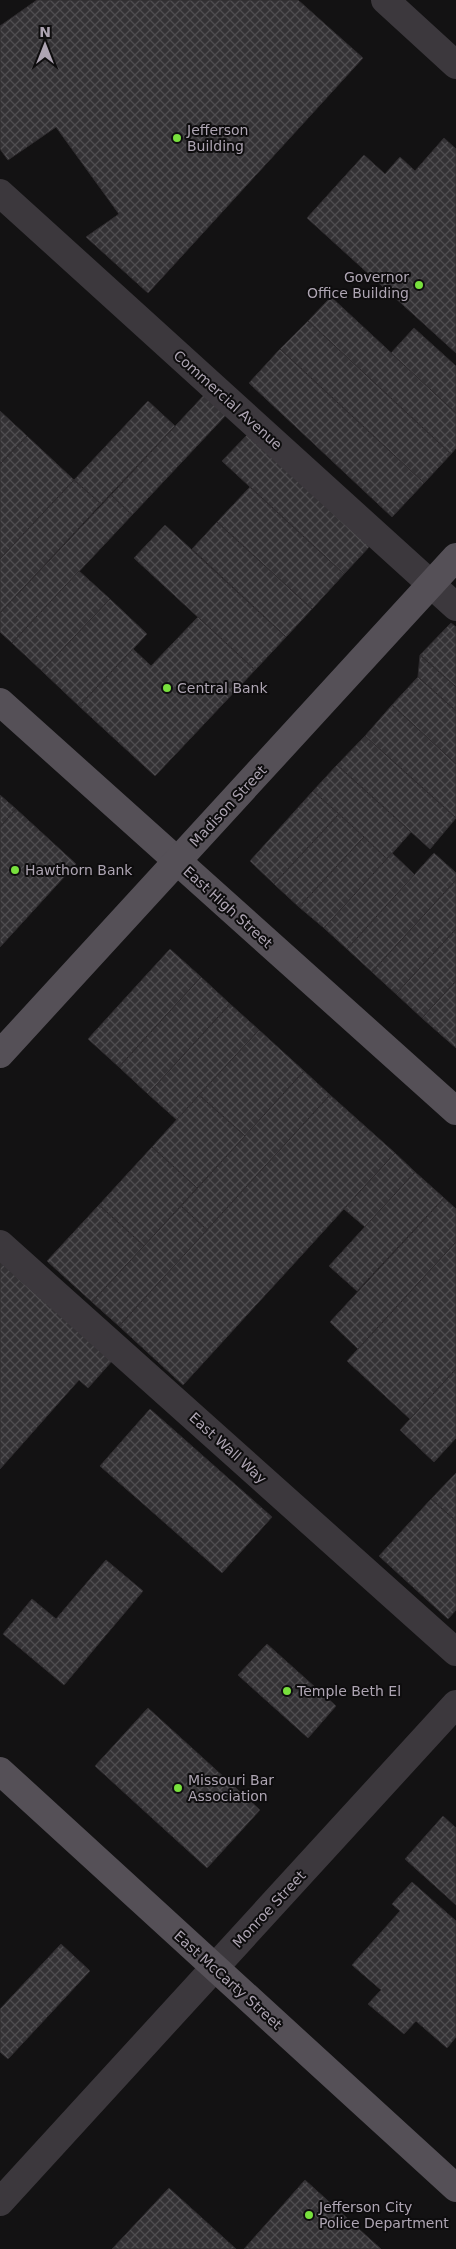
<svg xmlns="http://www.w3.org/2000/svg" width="456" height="2249" viewBox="0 0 456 2249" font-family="'DejaVu Sans',sans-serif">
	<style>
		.building { fill: url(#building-cross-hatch); stroke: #2f2c2f }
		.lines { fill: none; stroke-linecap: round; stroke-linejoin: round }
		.minor { stroke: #3c383d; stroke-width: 28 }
		.major { stroke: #555057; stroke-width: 28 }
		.poi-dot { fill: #78e03d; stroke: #0e0d0e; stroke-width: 2 }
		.labels { text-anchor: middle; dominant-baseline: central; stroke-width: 4; stroke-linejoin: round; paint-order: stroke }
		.poi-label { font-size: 14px; fill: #aea5b3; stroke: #0e0d0e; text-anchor: start }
		.street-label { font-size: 14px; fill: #aea5b3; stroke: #0e0d0e }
	</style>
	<defs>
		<pattern id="building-cross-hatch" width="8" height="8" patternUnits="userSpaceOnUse" patternTransform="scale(1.25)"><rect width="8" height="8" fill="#343235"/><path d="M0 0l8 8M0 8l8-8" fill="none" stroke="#4f4d50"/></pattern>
	</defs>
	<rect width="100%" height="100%" fill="#131213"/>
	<g class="building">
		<path d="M37,0H298L363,58L148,293L86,237L119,214L56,127L8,160L0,149V26Z"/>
		<path d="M444,138L456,149V353L307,218L364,155L385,174L400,157L415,171Z"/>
		<path d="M331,297L456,413V448L451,454L308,321Z"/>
		<path d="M308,321L451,454L424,483L280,349Z"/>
		<path d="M414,328L456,366V413L391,353Z"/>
		<path d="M280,349L424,483L392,517L249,383Z"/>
		<path d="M206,393L228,413L132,515L111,495Z"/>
		<path d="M148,401L175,426L101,504L74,480Z"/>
		<path d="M0,411L27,436L0,464Z"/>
		<path d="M249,433L370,546L344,574L222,461Z"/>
		<path d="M27,436L74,480L0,559V464Z"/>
		<path d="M74,480L101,504L0,613V559Z"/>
		<path d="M250,487L344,574L312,609L217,522Z"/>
		<path d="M111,495L132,515L12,643L0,632V613Z"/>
		<path d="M217,522L312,609L286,637L192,549Z"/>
		<path d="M165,525L286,637L255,670L134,558Z"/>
		<path d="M79,571L110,599L42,671L12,643Z"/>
		<path d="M110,599L147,634L79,706L42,671Z"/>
		<path d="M198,617L255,670L155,776L79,706L133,649L151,666Z"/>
		<path d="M451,623L456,627V687L420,655Z"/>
		<path d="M420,655L456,687V711L418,677Z"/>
		<path d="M418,677L456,711V764L392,705Z"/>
		<path d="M392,705L456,764V818L365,736Z"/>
		<path d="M365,736L456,818L430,849L337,765Z"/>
		<path d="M337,765L411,832L387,859L313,791Z"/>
		<path d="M313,791L339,814L274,884L250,861Z"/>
		<path d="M0,795L16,809L0,827Z"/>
		<path d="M16,809L76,864L0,947V827Z"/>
		<path d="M339,814L364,837L299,907L274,884Z"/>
		<path d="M364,837L387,859L324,928L299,907Z"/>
		<path d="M392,853L415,875L347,949L324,928Z"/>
		<path d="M434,853L456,873V880L372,972L347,949Z"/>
		<path d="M456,880V929L396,994L372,972Z"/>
		<path d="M456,929V981L422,1018L396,994Z"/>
		<path d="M170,949L201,977L119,1067L88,1039Z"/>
		<path d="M201,977L230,1004L148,1094L119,1067Z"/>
		<path d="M456,981V1048L422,1018Z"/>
		<path d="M230,1004L259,1030L177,1120L148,1094Z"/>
		<path d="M259,1030L304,1071L245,1136L199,1095Z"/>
		<path d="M304,1071L330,1095L207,1230L181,1206Z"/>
		<path d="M199,1095L245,1136L197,1188L152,1147Z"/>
		<path d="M330,1095L395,1153L183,1385L119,1326Z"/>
		<path d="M152,1147L197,1188L144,1246L99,1205Z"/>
		<path d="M395,1153L415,1172L365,1227L344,1209Z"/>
		<path d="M415,1172L444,1198L357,1291L329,1266Z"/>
		<path d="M444,1198L456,1209V1242L358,1349L330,1322Z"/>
		<path d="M99,1205L144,1246L92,1302L47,1261Z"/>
		<path d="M181,1206L207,1230L119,1326L92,1302Z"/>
		<path d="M456,1242V1369L410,1419L347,1361Z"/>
		<path d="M0,1262L112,1361L88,1388L79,1380L0,1469Z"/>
		<path d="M456,1369V1438L434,1462L400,1430Z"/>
		<path d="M150,1409L272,1517L222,1573L100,1466Z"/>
		<path d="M456,1473V1521L431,1499Z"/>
		<path d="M431,1499L456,1521V1610L448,1619L379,1556Z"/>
		<path d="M106,1560L143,1591L64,1685L3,1634L32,1599L56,1619Z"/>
		<path d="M267,1644L336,1706L308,1738L238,1675Z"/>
		<path d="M148,1708L260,1810L207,1868L95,1766Z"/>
		<path d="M443,1816L456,1828V1905L405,1859Z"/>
		<path d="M412,1882L456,1921V2037L447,2048L416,2021L404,2034L368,2004L381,1990L352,1965L400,1911L392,1904Z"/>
		<path d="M61,1944L90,1971L8,2059L0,2052V2009Z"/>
		<path d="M305,2180L381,2249H244Z"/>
		<path d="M169,2188L236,2249H112Z"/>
	</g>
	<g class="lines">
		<g class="minor">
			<path d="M385,0L456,65"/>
			<path d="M0,193L456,607"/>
			<path d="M0,1244L456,1652"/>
			<path d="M0,2202L456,1704"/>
		</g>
		<g class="major">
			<path d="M0,702L456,1111"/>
			<path d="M0,1054L456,557"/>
			<path d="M0,1771L456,2188"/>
		</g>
	</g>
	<g class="poi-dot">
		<circle cx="177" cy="138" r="5"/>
		<circle cx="419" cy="285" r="5"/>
		<circle cx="167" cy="688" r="5"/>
		<circle cx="15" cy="870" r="5"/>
		<circle cx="287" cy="1691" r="5"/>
		<circle cx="178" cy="1788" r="5"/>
		<circle cx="309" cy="2215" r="5"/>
	</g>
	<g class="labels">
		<g class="poi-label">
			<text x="187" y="130">Jefferson<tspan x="187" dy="16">Building</tspan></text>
			<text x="409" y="277" text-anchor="end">Governor<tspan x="409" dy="16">Office Building</tspan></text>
			<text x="177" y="688">Central Bank</text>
			<text x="25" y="870">Hawthorn Bank</text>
			<text x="297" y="1691">Temple Beth El</text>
			<text x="188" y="1780">Missouri Bar<tspan x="188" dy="16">Association</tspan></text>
			<text x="319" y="2207">Jefferson City<tspan x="319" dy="16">Police Department</tspan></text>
		</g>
		<g class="street-label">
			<text transform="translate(228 400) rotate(42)">Commercial Avenue</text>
			<text transform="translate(228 806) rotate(-47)">Madison Street</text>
			<text transform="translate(228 907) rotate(42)">East High Street</text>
			<text transform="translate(228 1448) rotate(42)">East Wall Way</text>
			<text transform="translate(269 1909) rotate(-47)">Monroe Street</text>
			<text transform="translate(228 1980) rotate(42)">East McCarty Street</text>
		</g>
	</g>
	<g transform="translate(45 45)" stroke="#0e0d0e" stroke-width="4" paint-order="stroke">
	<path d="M0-4L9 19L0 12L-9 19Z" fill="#aea5b3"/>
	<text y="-8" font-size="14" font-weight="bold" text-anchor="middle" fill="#aea5b3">N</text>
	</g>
</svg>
